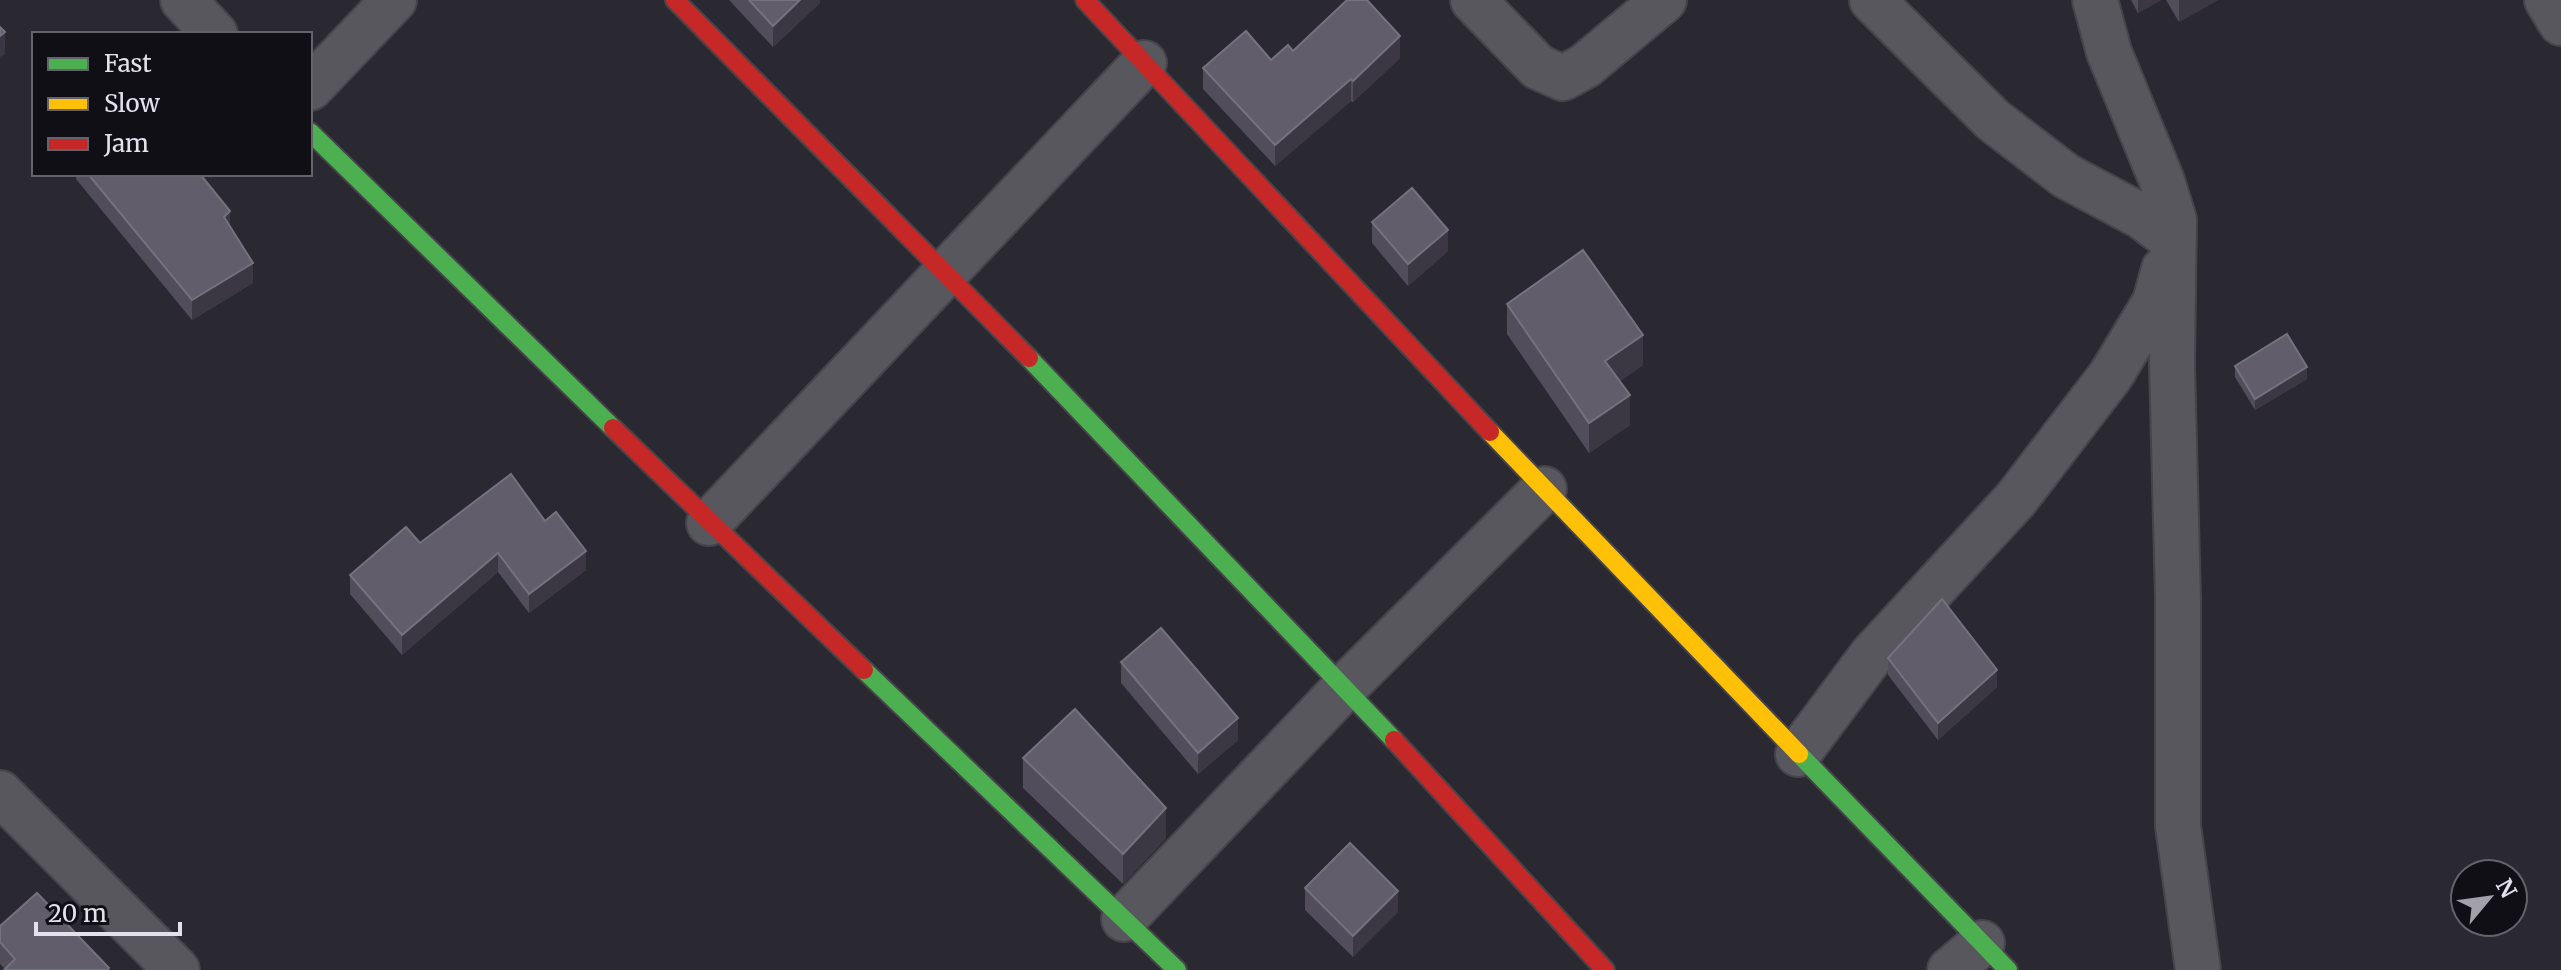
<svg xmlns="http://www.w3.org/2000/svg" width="2561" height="970" viewBox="0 0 2561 970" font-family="Merriweather,serif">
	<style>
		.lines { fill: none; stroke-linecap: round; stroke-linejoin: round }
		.street-casing { stroke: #45444a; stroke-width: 48 }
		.fast-casing { stroke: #45444a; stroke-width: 22 }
		.slow-casing { stroke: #45444a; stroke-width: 22 }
		.jam-casing { stroke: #45444a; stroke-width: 22 }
		.street { stroke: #58575d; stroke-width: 44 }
		.fast { stroke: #4caf50; stroke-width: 18 }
		.slow { stroke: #ffc107; stroke-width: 18 }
		.jam { stroke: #c62828; stroke-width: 18 }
		.wall { fill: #514d5b }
		.shaded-wall { fill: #3b3843 }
		.building { fill: #615d6b; stroke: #75727f; stroke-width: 2 }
	</style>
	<rect width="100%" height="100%" fill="#2a2830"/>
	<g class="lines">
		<defs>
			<g id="street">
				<path d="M183,0L215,34"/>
				<path d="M1473,0L1538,67L1563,78L1585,66L1664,0"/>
				<path d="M1872,0L1993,120L2066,176L2141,216L2173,240"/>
				<path d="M2095,0L2109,52L2162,181L2174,220L2172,365L2178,599V826L2198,970"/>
				<path d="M2547,0L2561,23"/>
				<path d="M310,88L394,0"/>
				<path d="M709,523L1144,63"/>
				<path d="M1798,754L1872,655L2016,499L2111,375L2155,302L2164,269"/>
				<path d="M0,793L177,970"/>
				<path d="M1124,919L1344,688L1544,489"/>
				<path d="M1950,970L1982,943"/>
			</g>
			<g id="fast">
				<path d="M310,132L613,428"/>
				<path d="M1029,358L1394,740"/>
				<path d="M864,670L1177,970"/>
				<path d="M1799,754L2008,970"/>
			</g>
			<path id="slow" d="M1490,432L1799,754"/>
			<g id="jam">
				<path d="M675,0L1029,358"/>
				<path d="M1085,0L1490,432"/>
				<path d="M613,428L864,670"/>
				<path d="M1394,740L1605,970"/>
			</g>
		</defs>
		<use href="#street" class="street-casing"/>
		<use href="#fast" class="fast-casing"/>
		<use href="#slow" class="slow-casing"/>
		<use href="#jam" class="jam-casing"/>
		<use href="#street" class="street"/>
		<use href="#fast" class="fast"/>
		<use href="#slow" class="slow"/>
		<use href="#jam" class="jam"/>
	</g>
	<g class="wall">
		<path d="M729,0H820V3L773,47Z"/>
		<path d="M2131,0H2161L2138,13Z"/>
		<path d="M2166,0H2218L2179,22Z"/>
		<path d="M1293,51L1400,58L1353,102L1351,101L1275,166L1203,89V68L1271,60Z"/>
		<path d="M76,174H200L253,283L192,320L76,179Z"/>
		<path d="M1372,222L1448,251L1408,286L1372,243Z"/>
		<path d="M1507,304L1643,365L1620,381L1630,425L1589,453L1507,334Z"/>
		<path d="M2235,366L2307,379L2255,410L2235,377Z"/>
		<path d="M545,521L586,570L529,613L498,572L402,655L350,594V575L420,543Z"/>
		<path d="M1888,658L1997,687L1938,740L1888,675Z"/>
		<path d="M1121,662L1238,740L1198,774L1121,683Z"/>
		<path d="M1023,758L1166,838L1123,884L1023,788Z"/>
		<path d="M1305,888L1398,912L1353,957L1305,910Z"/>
		<path d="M0,926L109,970L5,969L0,964Z"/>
	</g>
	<g class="shaded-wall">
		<path d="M800,0H820V3L773,47V26Z"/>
		<path d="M2138,0H2161L2138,13Z"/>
		<path d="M2179,0H2218L2179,22Z"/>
		<path d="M5,32V54L0,57V36Z"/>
		<path d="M1400,36V58L1353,102V81Z"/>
		<path d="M1351,79V101L1275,166V145Z"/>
		<path d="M230,211V231L224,217Z"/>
		<path d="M1448,230V251L1408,286V264Z"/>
		<path d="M253,263V283L192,320V300Z"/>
		<path d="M1643,335V365L1605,391V361Z"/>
		<path d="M2307,367V379L2255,410V399Z"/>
		<path d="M1630,395V425L1589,453V423Z"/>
		<path d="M586,551V570L529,613V594Z"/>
		<path d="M498,553V572L402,655V635Z"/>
		<path d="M1997,670V687L1938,740V723Z"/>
		<path d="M1238,718V740L1198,774V753Z"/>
		<path d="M1166,808V838L1123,884V854Z"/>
		<path d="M1398,891V912L1353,957V936Z"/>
	</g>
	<g class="building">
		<path d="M749,0H800L773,26Z"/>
		<path d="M1347,0H1367L1400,36L1353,81L1351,79L1275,145L1203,68L1246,31L1271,60L1288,45L1293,51Z"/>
		<path d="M0,27L5,32L0,36Z"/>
		<path d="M88,174H200L230,211L224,217L253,263L192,300Z"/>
		<path d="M1412,188L1448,230L1408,264L1372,222Z"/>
		<path d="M1583,250L1643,335L1605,361L1630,395L1589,423L1507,304Z"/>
		<path d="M2287,334L2307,367L2255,399L2235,366Z"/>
		<path d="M511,474L545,521L556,512L586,551L529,594L498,553L402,635L350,575L406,527L420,543Z"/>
		<path d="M1942,599L1997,670L1938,723L1888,658Z"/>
		<path d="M1161,628L1238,718L1198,753L1121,662Z"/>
		<path d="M1075,709L1166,808L1123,854L1023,758Z"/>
		<path d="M1350,843L1398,891L1353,936L1305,888Z"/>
		<path d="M37,893L109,968L107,970H4L15,959L0,942V926Z"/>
	</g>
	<rect x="32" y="32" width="280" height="144" fill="#100f16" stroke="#64636c" stroke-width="2"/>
	<rect x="48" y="58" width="40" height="12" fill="#4caf50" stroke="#64636c" stroke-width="2"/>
	<text x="104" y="72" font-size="24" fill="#e3e2ec">Fast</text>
	<rect x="48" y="98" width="40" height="12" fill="#ffc107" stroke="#64636c" stroke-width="2"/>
	<text x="104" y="112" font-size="24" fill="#e3e2ec">Slow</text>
	<rect x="48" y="138" width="40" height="12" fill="#c62828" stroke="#64636c" stroke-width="2"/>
	<text x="104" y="152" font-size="24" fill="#e3e2ec">Jam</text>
	<g transform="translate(2489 898) rotate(61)"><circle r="38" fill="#100f16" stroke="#64636c" stroke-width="2"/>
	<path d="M0-6L14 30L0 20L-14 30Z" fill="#a2a1aa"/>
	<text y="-12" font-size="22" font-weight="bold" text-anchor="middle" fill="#e3e2ec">N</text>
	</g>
	<path d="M36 922v12h144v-12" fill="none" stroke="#e3e2ec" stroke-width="4"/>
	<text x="48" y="922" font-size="24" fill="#e3e2ec" stroke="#100f16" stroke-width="6" paint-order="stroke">20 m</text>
</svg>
